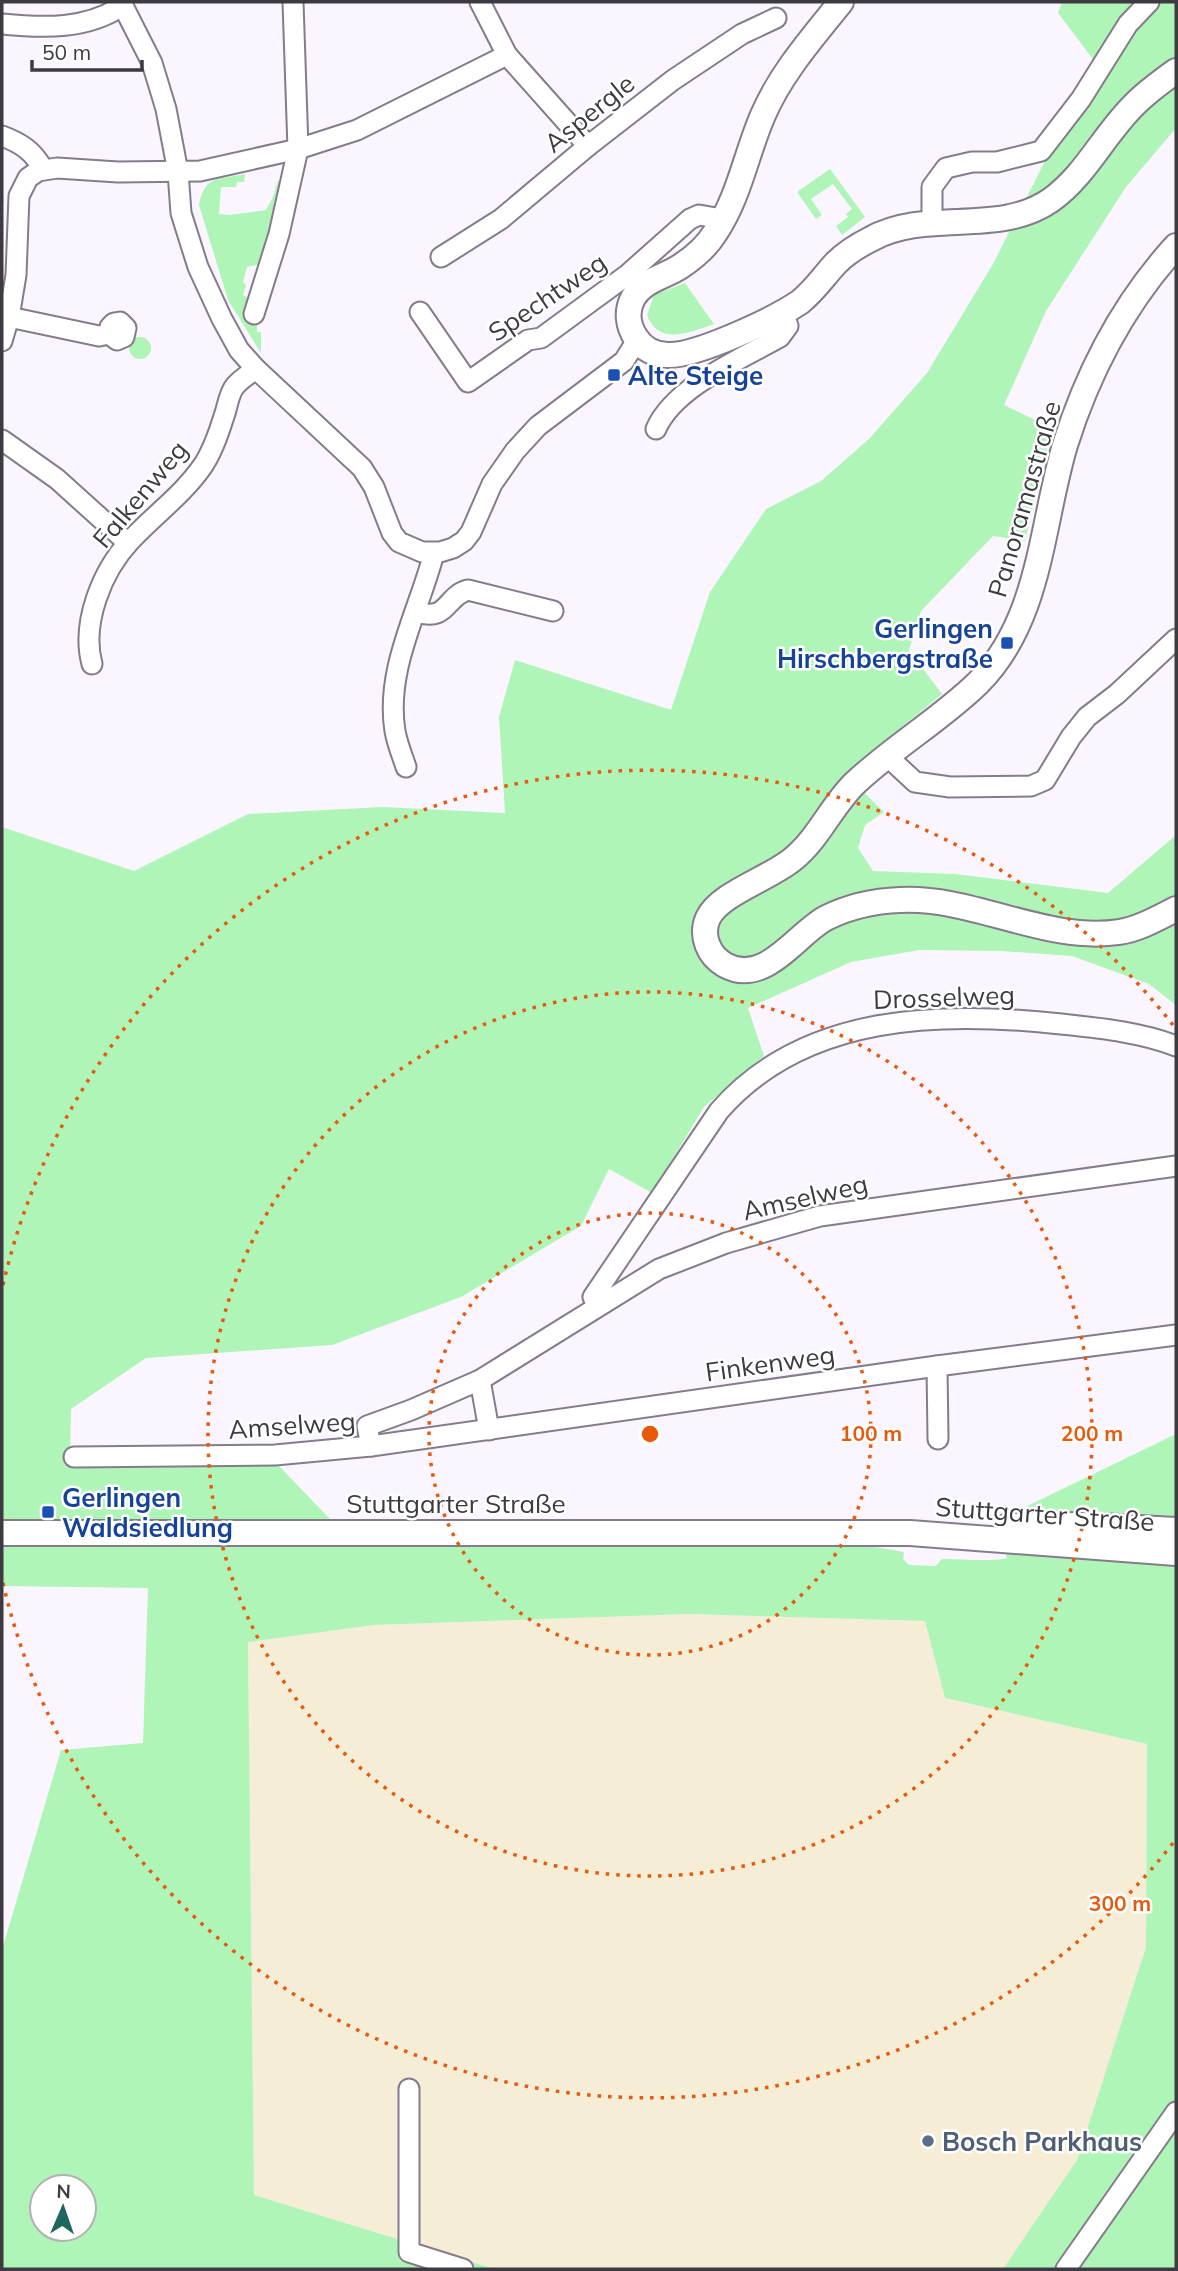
<svg xmlns="http://www.w3.org/2000/svg" width="1178" height="2271" viewBox="0 0 1178 2271" font-family="Mulish,sans-serif">
	<style>
		.industrial { fill: #f6edd7 }
		.green { fill: #aff5b8; fill-rule: evenodd }
		.lines { fill: none; stroke-linecap: round; stroke-linejoin: round }
		.minor-casing { stroke: #857c8b; stroke-width: 23 }
		.major-casing { stroke: #857c8b; stroke-width: 28 }
		.minor { stroke: #fff; stroke-width: 19 }
		.major { stroke: #fff; stroke-width: 24 }
		.ring { fill: none; stroke: #e8590c; stroke-width: 3.5; stroke-dasharray: 3.5 7 }
		.transit-dot { fill: #1a4fb4; stroke: #fff; stroke-width: 2.5 }
		.service-dot { fill: #5c6f8a; stroke: #fff; stroke-width: 2.5 }
		.labels { text-anchor: middle; dominant-baseline: central; stroke-width: 5; stroke-linejoin: round; paint-order: stroke }
		.street-label { font-size: 26px; fill: #3e3a41; stroke: #fff }
		.transit-label { font-size: 26px; font-weight: bold; fill: #164399; stroke: #fff; text-anchor: start }
		.service-label { font-size: 26px; font-weight: bold; fill: #4e5e75; stroke: #fff; text-anchor: start }
		.centre { fill: #e8590c; stroke: #fff; stroke-width: 3.5 }
		.ring-label { font-size: 21px; text-anchor: middle; font-weight: bold; fill: #e8590c; stroke: #fff; stroke-width: 5; stroke-linejoin: round; paint-order: stroke }
	</style>
	<rect width="100%" height="100%" fill="#fbf5ff"/>
	<path class="industrial" d="M689,1614L925,1621L945,1698L1147,1744L1146,1947L1077,2160L1003,2269H495L254,2195L248,1642L374,1625Z"/>
	<g class="green">
		<path d="M1062,2H1176V128L1126,187L1046,311L1004,405L1052,428L1025,541L993,536L921,611L909,650L942,694L845,774L884,812L865,825L858,848L873,871L955,874L1108,893L1176,835V1005L1149,984L1072,956L1001,951L919,950L851,962L748,1008L764,1056L704,1107L652,1193L609,1169L581,1226L461,1297L332,1345L146,1358L71,1409L70,1461L278,1465L330,1519L2,1521V827L134,871L248,814L382,807L505,813L499,717L515,660L671,710L710,592L766,509L821,481L869,439L927,373L993,264L1095,62L1058,13Z"/>
		<path d="M830,169L865,217L842,235L836,226L848,217L846,214L852,209L833,184L811,199L822,215L816,219L797,192Z"/>
		<path d="M245,174L244,182H237L236,187H221L219,214L230,215L266,210L273,197L278,180L281,185L268,251L261,264L247,267L243,282L246,285L243,295L249,298L257,322V332H261V353L228,300L199,205C205,175 217,180 245,174Z"/>
		<path d="M685,283L714,324C690,332 659,347 647,315L654,295Z"/>
		<circle cx="140" cy="348" r="11"/>
		<path d="M1176,1434V1518L1062,1516L1015,1512Z"/>
		<path d="M2,1543L864,1545L904,1552L903,1559L909,1565L936,1566L942,1559C960,1559 993,1562 1007,1558L1006,1554L1031,1552L1023,1555L1036,1553L1176,1563V2269H1003L1077,2160L1146,1947L1147,1744L945,1698L925,1621L689,1614L374,1625L248,1642L254,2195L495,2269H2V1950L61,1750L143,1743L148,1588L2,1586ZM42,2187H84V2229H42Z"/>
	</g>
	<g class="lines">
		<defs>
			<g id="minor">
				<path d="M121,2L152,63L166,109L178,172L181,213L198,267L222,319L239,350L256,369L362,468L374,487L392,533L399,542L422,552H440L453,548L464,541L471,532L492,484L515,451L538,426L624,361L637,340"/>
				<path d="M480,2L507,55L588,146"/>
				<path d="M2,24C43,28 88,30 123,5"/>
				<path d="M2,136C21,143 33,151 43,169"/>
				<path d="M932,223V187L946,168L972,162H997L1041,151L1081,99L1128,24L1149,2"/>
				<path d="M441,257L501,219L588,146L673,80L742,34L776,18"/>
				<path d="M420,312L468,382L528,340L541,338L627,275L690,219L699,215L722,219"/>
				<path d="M254,314L279,234L298,149L293,2"/>
				<path d="M9,317L99,336L109,334L117,340L124,337L126,328L120,322L114,323L110,327L109,334"/>
				<path d="M2,341L9,317L16,275L19,196L28,178L38,171L57,168L118,172L200,171L298,149L357,130L507,55"/>
				<path d="M656,429C674,387 741,359 780,337L788,326L783,312"/>
				<path d="M2,440L57,479L128,543"/>
				<path d="M416,612C449,622 445,596 468,590L553,611"/>
				<path d="M92,664C81,623 102,571 130,541C154,515 184,494 204,464C214,448 220,429 226,410C228,402 230,392 235,386C241,379 249,374 256,369"/>
				<path d="M886,755L915,782L950,787L1031,786L1045,780L1071,737L1087,717L1117,694L1176,639"/>
				<path d="M406,767C402,755 397,743 395,731C385,669 419,611 434,553"/>
				<path d="M597,1306L593,1297L719,1111C804,1013 942,1011 1061,1024C1098,1028 1141,1032 1176,1046"/>
				<path d="M937,1366L938,1439"/>
				<path d="M480,1380L489,1430"/>
				<path d="M371,1446L367,1426L411,1410L480,1380L659,1269L726,1243L820,1216L1176,1166"/>
				<path d="M74,1457L275,1455L371,1446L937,1366L1176,1335"/>
				<path d="M409,2089V2252L463,2269"/>
				<path d="M1066,2269L1176,2112"/>
			</g>
			<g id="major">
				<path d="M841,2C813,37 781,73 763,115C746,154 739,198 715,233C707,246 693,258 681,266C665,277 643,280 633,298C626,311 628,326 636,338C643,349 655,355 668,355C697,356 775,319 800,302C814,291 824,276 836,263C846,253 859,245 871,239C926,208 998,237 1051,200C1086,175 1104,134 1135,104C1147,92 1162,81 1176,71"/>
				<path d="M1176,246C1125,302 1088,372 1065,445C1041,525 1041,620 978,683C940,720 893,747 854,784C831,807 818,839 793,859C771,878 720,893 708,918C700,936 709,956 725,965C765,987 796,934 826,918C850,906 873,901 900,900C973,896 1046,943 1119,932C1139,929 1158,918 1176,909"/>
				<path d="M1008,1526L1081,1525L1176,1530"/>
				<path d="M2,1533H910L1176,1553"/>
			</g>
		</defs>
		<use href="#minor" class="minor-casing"/>
		<use href="#major" class="major-casing"/>
		<use href="#minor" class="minor"/>
		<use href="#major" class="major"/>
	</g>
	<g class="ring">
		<circle cx="650" cy="1434" r="221"/>
		<circle cx="650" cy="1434" r="442"/>
		<path d="M1173 1843A664 664 0 0 1 3 1583M3 1285A664 664 0 0 1 1173 1025"/>
	</g>
	<g class="transit-dot">
		<rect x="607" y="368" width="14" height="14" rx="3.5"/>
		<rect x="1000" y="636" width="14" height="14" rx="3.5"/>
		<rect x="41" y="1505" width="14" height="14" rx="3.5"/>
	</g>
	<circle class="service-dot" cx="928" cy="2141" r="7"/>
	<g class="labels">
		<g class="street-label">
			<text transform="translate(589 113) rotate(-39)">Aspergle</text>
			<text transform="translate(547 297) rotate(-34)">Spechtweg</text>
			<text transform="translate(140 494) rotate(-50)">Falkenweg</text>
			<text transform="translate(1024 499) rotate(-74)">Panoramastraße</text>
			<text transform="translate(944 997) rotate(-2)">Drosselweg</text>
			<text transform="translate(805 1197) rotate(-13)">Amselweg</text>
			<text transform="translate(770 1363) rotate(-8)">Finkenweg</text>
			<text transform="translate(292 1425) rotate(-4)">Amselweg</text>
			<text x="456" y="1503">Stuttgarter Straße</text>
			<text transform="translate(1045 1514) rotate(4)">Stuttgarter Straße</text>
		</g>
		<g class="transit-label">
			<text x="628" y="375">Alte Steige</text>
			<text x="993" y="628" text-anchor="end">Gerlingen<tspan x="993" dy="30">Hirschbergstraße</tspan></text>
			<text x="62" y="1497">Gerlingen<tspan x="62" dy="30">Waldsiedlung</tspan></text>
		</g>
		<g class="service-label">
			<text x="942" y="2141">Bosch Parkhaus</text>
		</g>
	</g>
	<circle cx="650" cy="1434" r="10" class="centre"/>
	<g class="ring-label">
		<text x="871" y="1441">100 m</text>
		<text x="1092" y="1441">200 m</text>
		<text x="1120" y="1911">300 m</text>
	</g>
	<rect width="1178" height="2271" fill="none" stroke="#3e3a41" stroke-width="7"/>
	<g transform="translate(63 2208) rotate(2)"><circle r="33" fill="#ffffff" stroke="#b2b0b3" stroke-width="2"/>
	<path d="M0-5L12 26L0 18L-12 26Z" fill="#1f675c"/>
	<text y="-10" font-size="19" font-weight="bold" text-anchor="middle" fill="#3e3a41">N</text>
	</g>
	<path d="M32 60v10h110v-10" fill="none" stroke="#3e3a41" stroke-width="3.5"/>
	<text x="42" y="60" font-size="21" fill="#3e3a41" stroke="#ffffff" stroke-width="5" paint-order="stroke">50 m</text>
</svg>
